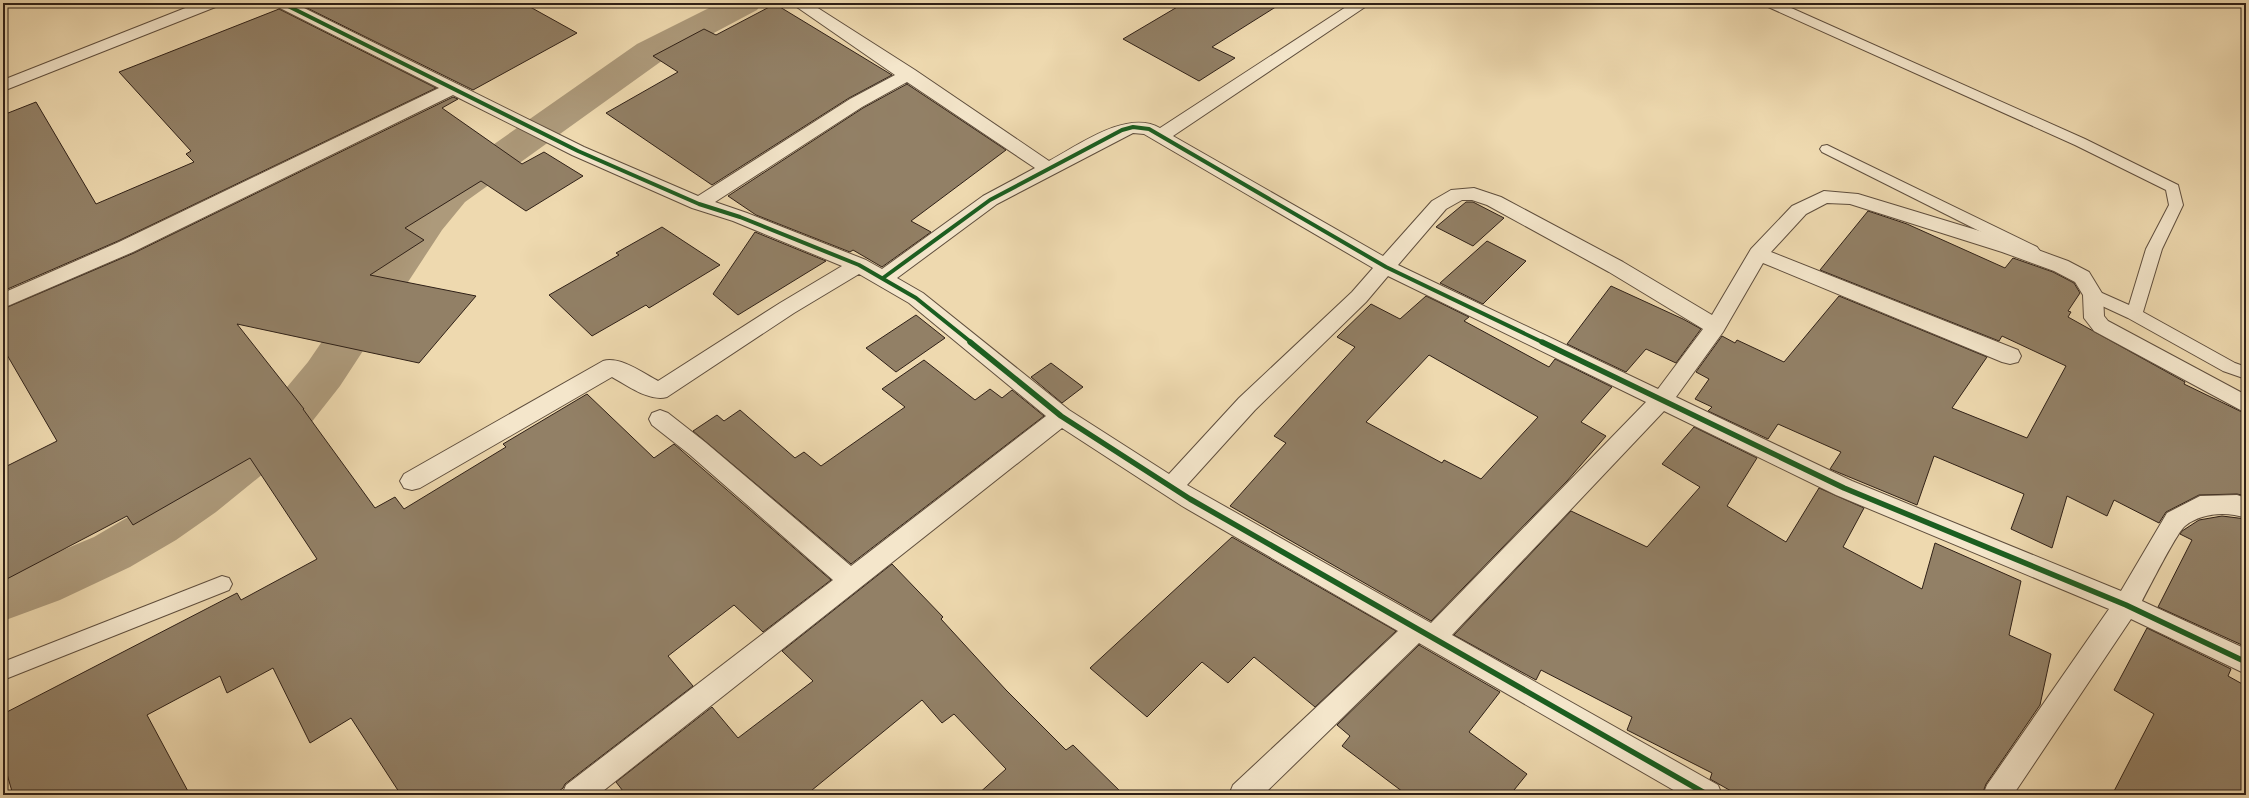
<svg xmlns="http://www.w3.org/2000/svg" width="2249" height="798" viewBox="0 0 2249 798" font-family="'IM FELL French Canon',serif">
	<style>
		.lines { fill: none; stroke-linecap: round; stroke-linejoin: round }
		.canal { fill: #ad9a7b; fill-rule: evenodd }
		.building { fill: #928066; stroke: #2f2017; fill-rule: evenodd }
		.lane-casing { stroke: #5f4e3d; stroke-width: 2 }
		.street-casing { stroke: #5f4e3d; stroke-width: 2 }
		.lane { fill: #f4e6cb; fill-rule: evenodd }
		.street { fill: #f4e6cb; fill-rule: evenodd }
		.cycleway-far1-casing { stroke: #f4e6cb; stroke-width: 6 }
		.cycleway-casing { stroke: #f4e6cb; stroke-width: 8 }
		.cycleway-far1 { stroke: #1b5e20; stroke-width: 4 }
		.cycleway { stroke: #1b5e20; stroke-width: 5.5 }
	</style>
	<rect width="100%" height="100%" fill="#eed9af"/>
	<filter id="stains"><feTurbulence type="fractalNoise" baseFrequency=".005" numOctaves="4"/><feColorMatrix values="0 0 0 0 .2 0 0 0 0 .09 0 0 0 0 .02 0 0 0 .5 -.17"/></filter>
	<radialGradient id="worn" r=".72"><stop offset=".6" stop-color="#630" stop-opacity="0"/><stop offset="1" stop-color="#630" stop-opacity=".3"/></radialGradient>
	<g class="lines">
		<path class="canal" d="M719,3H762L757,10L663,60L465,202L442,230L340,386L285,456L216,512L176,540L130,567L60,600L3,621V575L94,537L140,510L180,484L251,430L308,362L412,210L437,184L637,44Z"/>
	</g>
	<g class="building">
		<path d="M297,3H523L577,33L473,90Z"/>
		<path d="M1184,3H1282L1212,47L1235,58L1199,81L1123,39Z"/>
		<path d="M775,4L892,75L849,98L712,185L606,113L678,72L653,56L704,29L716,35Z"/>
		<path d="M279,9L436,88L118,241L3,291V115L36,102L96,204L194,162L186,154L191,151L119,72Z"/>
		<path d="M907,84L1006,150L911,221L931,232L882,267L853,250L850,252L756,215L728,196L863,108Z"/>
		<path d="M453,97L458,99L442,108L522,164L544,152L583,176L526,211L481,181L405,228L424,240L370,275L476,296L419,363L237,324L304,409H303L375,508L395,497L404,509L506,447L503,444L587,394L654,458L674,444L831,580L763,632L734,605L668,656L693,686L565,784L563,788L554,795H401L351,718L310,743L273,668L227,693L220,676L147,715L190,795H13L3,760V714L237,593L241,600L317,559L250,458L133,525L127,516L3,581V468L57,441L3,348V309L134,253Z"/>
		<path d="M1466,202H1473L1504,218L1473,246L1436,227Z"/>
		<path d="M1868,211L1907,224L2005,268L2013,258L2053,272L2074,283L2080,293L2068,311L2071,312L2068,317L2185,382L2184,384L2246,414V496L2237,494L2199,495L2166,512L2159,523L2114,500L2107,516L2067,496L2052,548L2011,529L2024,494L1934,456L1917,505L1830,469L1841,452L1778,424L1768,439L1708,411L1712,407L1695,399L1709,379L1696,372L1722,336L1735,343L1737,340L1784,362L1839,296L1987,357L1952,408L2027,438L2066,366L2002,336L1999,341L1820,270Z"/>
		<path d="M662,227L720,265L649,308L646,305L592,336L549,295L619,255L616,253Z"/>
		<path d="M755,232L826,261L738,315L713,294Z"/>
		<path d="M1487,241L1526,261L1483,304L1440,283Z"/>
		<path d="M1611,286L1683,319L1701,329L1676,363L1646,349L1626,372L1567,344Z"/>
		<path d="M1426,296L1469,317L1464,321L1549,367L1555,359L1612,387L1581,422L1606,436L1567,481L1431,621L1230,506L1286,443L1274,436L1355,347L1337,337L1371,304L1400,319ZM1429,355L1538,417L1481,479L1444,460L1442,463L1366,422Z"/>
		<path d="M916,315L945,338L896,372L866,348Z"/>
		<path d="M924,360L975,400L990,389L1002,398L1012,390L1044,416L851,564L693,431L717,415L724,421L740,410L795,458L804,452L821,466L905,407L882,389Z"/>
		<path d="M1051,363L1083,387L1062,403L1031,377Z"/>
		<path d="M1694,427L1757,458L1727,506L1786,542L1819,488L1864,508L1843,547L1922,589L1935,543L2021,581L2009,635L2051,654L2040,705L1986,784L1982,795H1738L1710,779L1712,773L1627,730L1632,717L1541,670L1536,680L1454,635L1571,511L1647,547L1700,487L1662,464Z"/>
		<path d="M2222,516L2246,519V635L2242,645L2158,607L2192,540L2180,534L2182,531L2199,520Z"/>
		<path d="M1232,537L1396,631L1315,707L1254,657L1228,683L1202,662L1147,717L1090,668Z"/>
		<path d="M892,564L943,617L941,619L1006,690L1066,750L1073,745L1124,795H977L1006,769L954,714L942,723L922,700L806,795H626L616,782L712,707L738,738L813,681L782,651Z"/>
		<path d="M2147,628L2231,669L2228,676L2246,686V795H2112L2154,714L2114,690Z"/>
		<path d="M1419,645L1500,692L1469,732L1527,774L1510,795H1407L1342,746L1350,736L1337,725Z"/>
	</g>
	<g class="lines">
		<defs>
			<g id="lane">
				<path d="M1764,3H1780L2085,139L2178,185L2183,205L2162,249L2143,312L2235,363L2246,367V379L2223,371L2128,318L2087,299L2085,295L2087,291L2093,289L2129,305L2146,249L2169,205L2166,190L2075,145L1766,6Z"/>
				<path d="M1827,145L2037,247L2040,251L2037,255H2027L1822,152L1820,149L1822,146Z"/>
				<path d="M222,576L229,578L232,584L229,590L3,680V662Z"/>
			</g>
			<g id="street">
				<path d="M198,3H220L218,6L3,91V80Z"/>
				<path d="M274,3H294L584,147L698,196L850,99L895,75L791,3H810L915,70L1049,161C1079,145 1127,109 1160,128L1352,3H1371L1173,136L1383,256L1432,201L1451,190L1474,188L1501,197L1623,262L1712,315L1751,249L1792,206L1824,191L1858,194L2016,242L2068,261L2089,272L2103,295L2104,316L2108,321L2246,395V413L2094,331L2084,318L2083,295L2075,282L2054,271L2002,252L1850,204L1827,203L1806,214L1771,252L2018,350L2021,356L2018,362L2010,364L2002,362L1763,263L1723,332L1676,397L1852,481L2121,591L2167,513L2200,496L2237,495L2246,498V518C2226,511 2201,513 2185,526C2177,532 2149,588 2142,601L2246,649V674L2131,619L2013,795H1983L1987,785L2109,609L1836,495L1664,411L1452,635L1718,785L1722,795H1682L1419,643L1263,795H1229L1233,785L1398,631L1182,506L1062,428L598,795H562L566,785L833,580L689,454L652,425L649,419L652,413L660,410L668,413L705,442L851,566L1046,416L909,303L859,274L794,313L667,397C649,402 627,385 612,377L420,488L412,490L404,488L400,481L404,474L603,361C620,356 643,373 658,381L780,303L842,266L733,221L692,208L572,155L453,95L133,252L3,308V293L119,242L439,88L276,6ZM907,82L1035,168L983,196L882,269L866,260L747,213L715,202L862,107ZM1133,133L1144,134L1373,268L1352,292L1239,398L1169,474L1069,410L923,293L897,278L997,204ZM1462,200H1472L1487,205L1609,272L1703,329L1658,389L1398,265L1446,209ZM1388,276L1646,402L1431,623L1187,485L1255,410L1366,302Z"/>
			</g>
		</defs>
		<use href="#lane" class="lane-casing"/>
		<use href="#street" class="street-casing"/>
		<use href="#lane" class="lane"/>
		<use href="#street" class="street"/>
		<defs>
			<g id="cycleway-far1">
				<path d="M282,3L578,151L699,204L740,217L859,265L916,298L972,343"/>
				<path d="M883,278L990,200L1122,130L1133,127L1149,129L1386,267L1544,343"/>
			</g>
			<g id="cycleway">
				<path d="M970,342L1061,416L1190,499L1708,795"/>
				<path d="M1542,342L1844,488L2126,605L2246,662"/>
			</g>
		</defs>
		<use href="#cycleway-far1" class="cycleway-far1-casing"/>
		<use href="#cycleway" class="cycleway-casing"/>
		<use href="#cycleway-far1" class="cycleway-far1"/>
		<use href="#cycleway" class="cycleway"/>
	</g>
	<rect width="2249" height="798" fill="none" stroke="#eed9af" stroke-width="16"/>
	<rect x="4" y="4" width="2241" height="790" fill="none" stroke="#2f2017" stroke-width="2"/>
	<rect x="8" y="8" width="2233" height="782" fill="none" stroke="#2f2017"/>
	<rect width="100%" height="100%" filter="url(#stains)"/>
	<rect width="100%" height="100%" fill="url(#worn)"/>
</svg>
